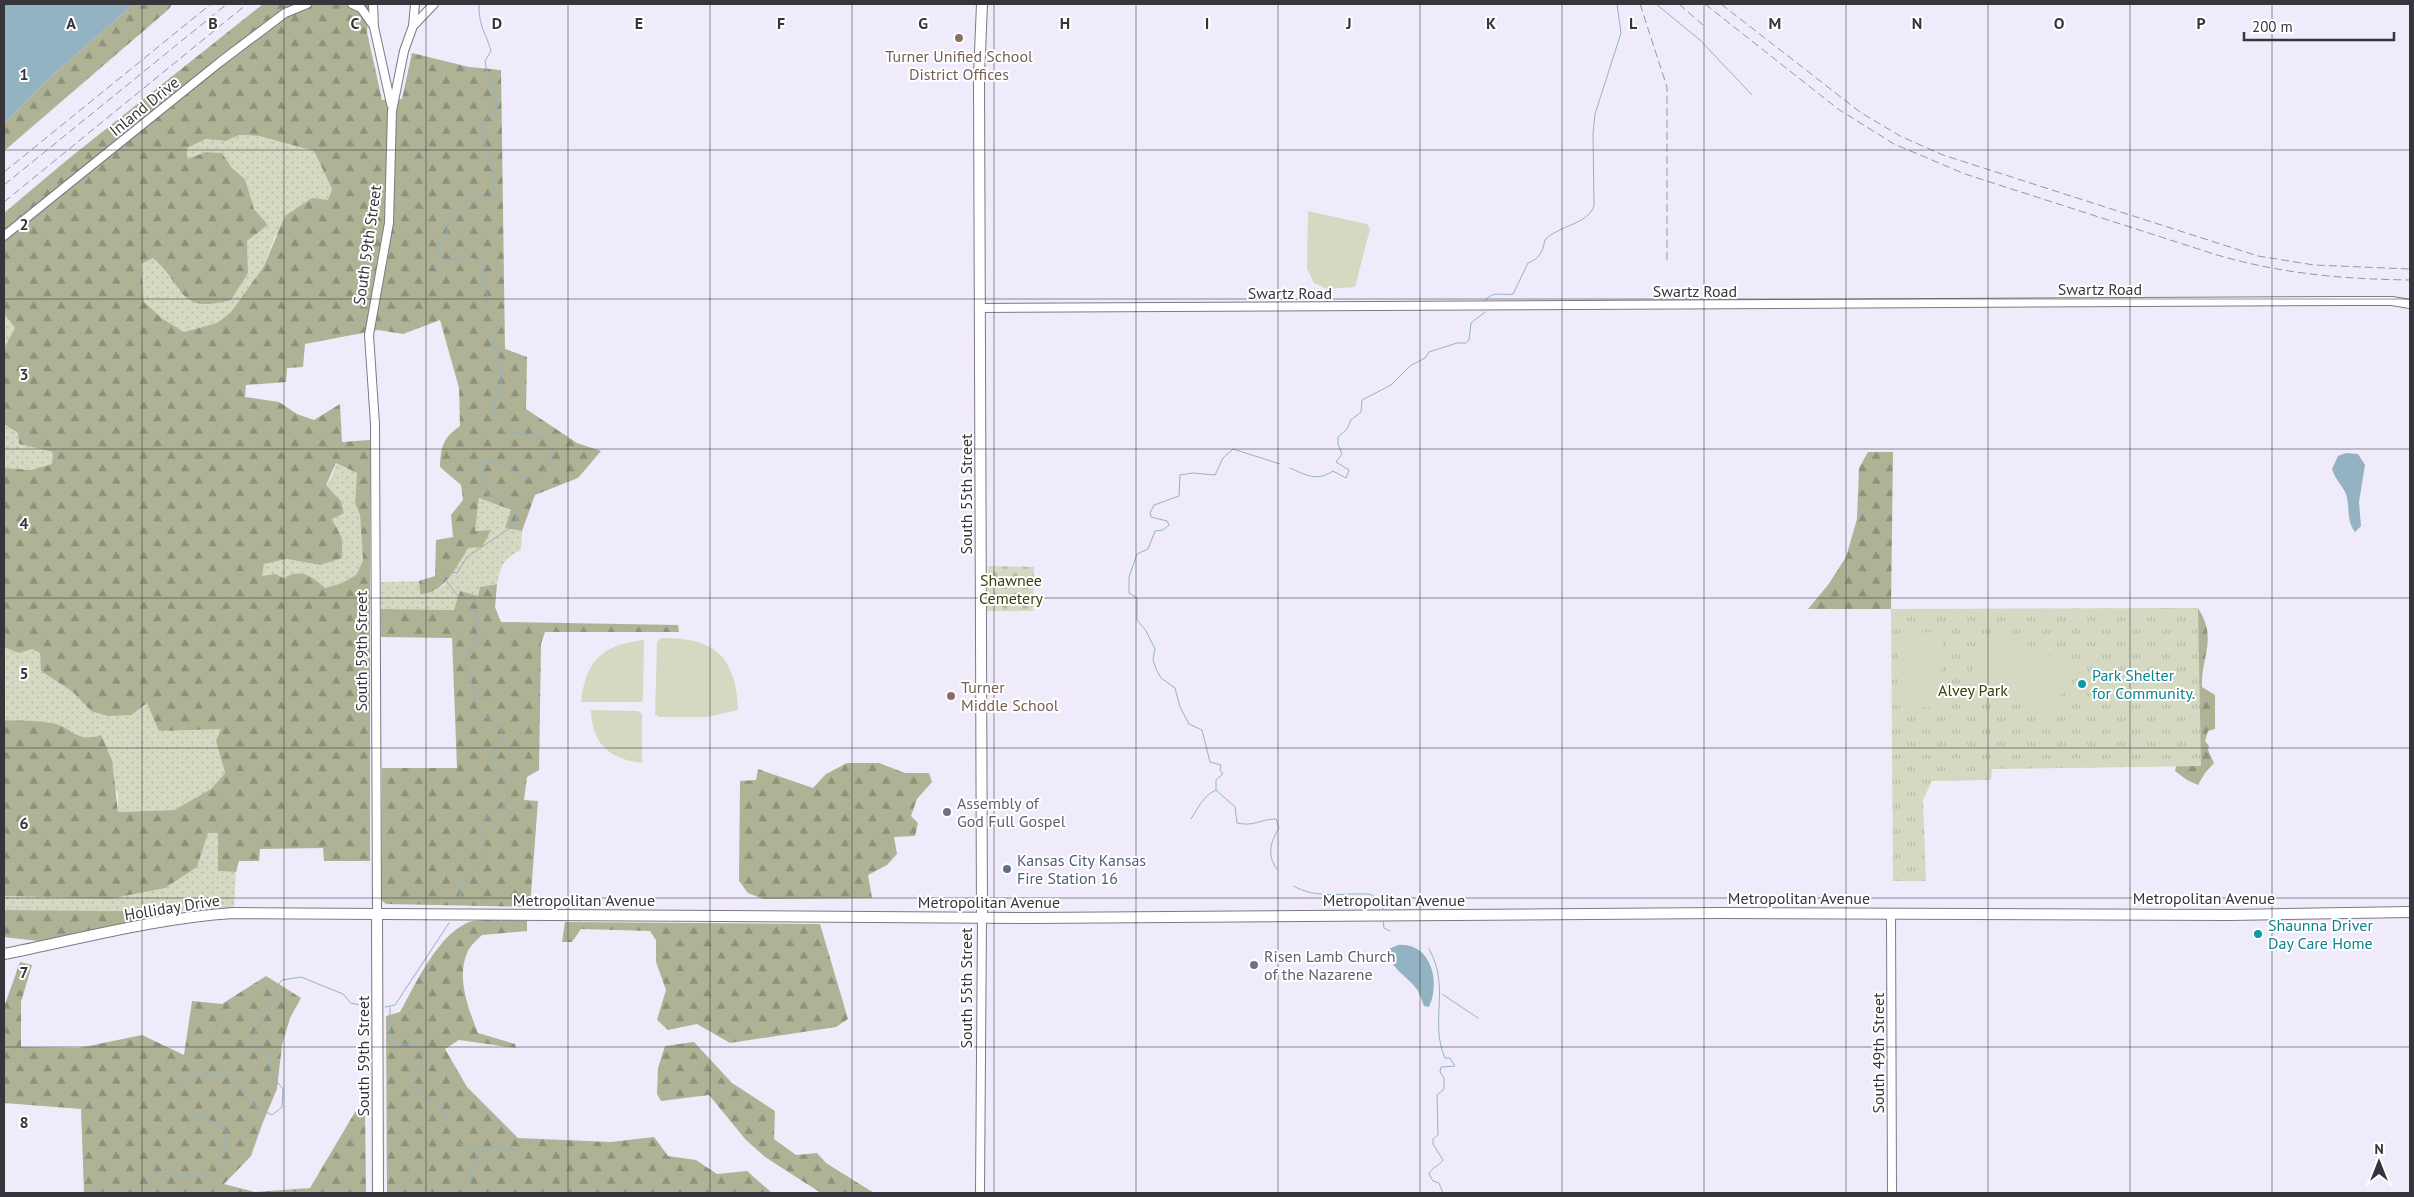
<svg xmlns="http://www.w3.org/2000/svg" width="2414" height="1197" viewBox="0 0 2414 1197" font-family="'PT Sans',sans-serif">
	<style>
		.grass { fill: url(#grass-dots) }
		.forest { fill: url(#forest-firs); fill-rule: evenodd }
		.cemetery { fill: url(#cemetery-stones) }
		.park { fill: url(#park-tufts) }
		.garden { fill: #d6d9c2 }
		.water { fill: #94b3c2 }
		.lines { fill: none; stroke-linecap: round; stroke-linejoin: round }
		.stream { stroke: #94b3c2; stroke-width: 1 }
		.minor-casing { stroke: #7e7887; stroke-width: 10 }
		.major-casing { stroke: #7e7887; stroke-width: 12 }
		.minor { stroke: #fff; stroke-width: 8 }
		.major { stroke: #fff; stroke-width: 10 }
		.rail { stroke: #9995a0; stroke-width: 1; stroke-dasharray: 8 4; stroke-linecap: butt }
		.grid { fill: none; stroke: #37353b; stroke-width: 1; stroke-opacity: 0.55 }
		.education-dot { fill: #8d6e63; stroke: #fff; stroke-width: 2 }
		.culture-dot { fill: #0f9aa8; stroke: #fff; stroke-width: 2 }
		.worship-dot { fill: #6b7280; stroke: #fff; stroke-width: 2 }
		.service-dot { fill: #5c6f8a; stroke: #fff; stroke-width: 2 }
		.labels { text-anchor: middle; dominant-baseline: central; stroke-width: 4; stroke-linejoin: round; paint-order: stroke }
		.education-label { font-size: 16px; fill: #785e54; stroke: #fff }
		.street-label { font-size: 16px; fill: #37353b; stroke: #fff }
		.park-label { font-size: 16px; fill: #3b3e09; stroke: #fff }
		.culture-label { font-size: 16px; fill: #0d838f; stroke: #fff; text-anchor: start }
		.worship-label { font-size: 16px; fill: #5b616d; stroke: #fff; text-anchor: start }
		.service-label { font-size: 16px; fill: #4e5e75; stroke: #fff; text-anchor: start }
		.grid-label { font-size: 16px; text-anchor: middle; font-weight: bold; fill: #37353b; stroke: #fff; stroke-width: 4; stroke-linejoin: round; paint-order: stroke }
	</style>
	<defs>
		<pattern id="grass-dots" width="8" height="8" patternUnits="userSpaceOnUse" patternTransform="scale(1.25)"><rect width="8" height="8" fill="#d6d9c2"/><path d="M2 2h.1M6 6h.1" fill="none" stroke="#b8bba8" stroke-width="1.8" stroke-linecap="round"/></pattern>
		<pattern id="forest-firs" width="22" height="20" patternUnits="userSpaceOnUse" patternTransform="scale(1.25)"><rect width="22" height="20" fill="#afb295"/><path d="M5 1l3.5 6h-7zM16 11l3.5 6h-7z" fill="#8f927b"/></pattern>
		<pattern id="cemetery-stones" width="16" height="16" patternUnits="userSpaceOnUse" patternTransform="scale(1.25)"><rect width="16" height="16" fill="#d6d9c2"/><path d="M2 7V4a2 2 0 0 1 4 0v3zM10 15v-3a2 2 0 0 1 4 0v3z" fill="#b8bba8"/></pattern>
		<pattern id="park-tufts" width="24" height="20" patternUnits="userSpaceOnUse" patternTransform="scale(1.25)"><rect width="24" height="20" fill="#d6d9c2"/><path d="M3 7l-1-3M5 7V3M7 7l1-3M15 17l-1-3M17 17v-4M19 17l1-3" fill="none" stroke="#b8bba8"/></pattern>
	</defs>
	<rect width="100%" height="100%" fill="#f0ebfb"/>
	<g class="grass">
		<path d="M239,135L259,136L314,151L332,189L328,200L275,236L264,266L231,312L217,323L184,332L163,319L144,302L141,264L153,257L168,270L179,291L248,273L247,241L268,225L254,210L245,179L232,168L222,153L206,152L187,159V148L206,139L226,141Z"/>
		<path d="M4,314L15,328L4,348Z"/>
		<path d="M4,424L18,433L19,444L53,452L52,464L31,470L4,468Z"/>
		<path d="M336,463L357,473L355,503L360,515L363,561L356,575L342,583L325,588L284,578L262,576L264,564L287,559L320,565L342,538L332,519L344,512L341,501L326,485L333,474Z"/>
		<path d="M479,498L512,511L505,528L522,531L521,550C503,559 501,565 497,584L480,587L478,596L454,610L381,609V582L419,581L420,594L443,586L468,548L490,530L475,531Z"/>
		<path d="M5,646L19,653L32,649L40,653L42,671L73,692L91,711L147,703L204,728L222,729L216,741L225,773L211,789L174,810L118,812V795L89,739L74,735L53,723L4,720Z"/>
		<path d="M218,832V871L236,872L234,908L182,911L135,920V915L123,911L4,910V896L109,899L197,867L208,833Z"/>
	</g>
	<g class="forest">
		<path d="M134,4H172L169,9L4,151V124L47,80Z"/>
		<path d="M263,4H369L367,32L382,100L402,99L412,53L469,67L501,70L505,349L527,357L526,409L577,443L601,451L578,478L535,495L522,531L505,528L511,510L479,498L475,531L491,530L482,547L468,548C456,567 445,593 420,594L419,581L435,576L436,540L453,537L451,515L463,500L461,485L440,467C441,446 443,438 460,426L459,388L440,320L403,334L378,330L305,344L303,367L287,368L286,382L246,385L245,397L279,402L297,414L314,420L340,404L342,442L370,440V861H324L323,848L260,849L259,861H239L236,872L218,871V833H208L197,867L165,888L109,899L4,896V720C19,721 36,720 51,723C72,726 75,744 101,735L112,760L118,812L174,810L211,789L225,773L216,741L221,729L159,731L147,703L131,715L108,716L91,711L73,692L41,671L40,653L32,649L19,653L4,647V468L31,470L52,464L53,452L19,444L18,433L4,424V348L15,328L4,314V213L67,160ZM239,135L259,136L314,151L332,189L328,200L312,198L285,216L264,266L231,312L217,323L184,332L163,319L144,302L141,264L153,258C186,286 176,315 231,300L248,273L247,241L268,225L254,209L245,179L232,168L222,153L206,152L187,159V148L206,139L226,141ZM336,463L357,473L355,503L360,515L363,561L356,575L342,583L325,588C312,576 301,568 284,578L275,574L262,576L264,564L287,559L320,565L342,558V538L332,519L344,513L341,501L326,485Z"/>
		<path d="M1868,452H1893L1891,609H1808L1828,585L1846,557L1857,519L1859,468Z"/>
		<path d="M497,584L495,607L501,622L678,625L679,632H545L541,644L539,770L527,777L524,800L538,801L530,907L386,904L381,900L382,768H457L452,638L381,637V609L454,610L460,591L478,596L480,587Z"/>
		<path d="M2154,608H2198C2218,640 2201,655 2202,687L2215,695V729L2208,731L2205,741L2209,746L2208,750L2214,763L2205,773L2198,785L2187,780L2175,771L2176,766L2189,762Z"/>
		<path d="M847,763H879L905,773H929L932,782L917,799L911,816L918,823L915,836L894,837L897,854L887,865L868,875L872,898L763,899L748,893L739,881L740,781L756,780L758,769L813,788L826,774Z"/>
		<path d="M4,910L123,911L135,915V920L111,927L38,941L4,937Z"/>
		<path d="M527,921V931L482,935C478,939 472,944 469,949C455,975 468,1008 478,1033L515,1044L516,1048L459,1040L445,1049L467,1087L518,1138L611,1142L654,1137L668,1156L696,1160L717,1174L747,1171L772,1193H387L386,1016L400,1012C415,985 438,934 469,922C480,918 514,921 527,921Z"/>
		<path d="M565,922L820,924L848,1019L836,1027L730,1043L697,1024L668,1030L657,1020L666,990L656,962V940L650,931L581,929L572,942H562Z"/>
		<path d="M20,962L32,965L21,1002V1047L79,1048L142,1035L184,1055L192,1001L222,1004L266,976L301,998L290,1018L282,1045L277,1089L263,1122L251,1156L224,1184L255,1192L310,1188L355,1112L365,1109L366,1193H84L81,1109L4,1103V1007Z"/>
		<path d="M694,1042L732,1083L775,1111L774,1139L796,1155L817,1153L826,1163L874,1193H821L765,1157L746,1140L709,1095L661,1101L657,1094L658,1068L665,1046Z"/>
	</g>
	<path class="cemetery" d="M988,566L1034,567L1033,611H987Z"/>
	<path class="park" d="M2198,608L2201,766L1992,769L1991,780L1932,781L1923,800L1926,881H1893L1891,609Z"/>
	<g class="garden">
		<path d="M1308,211L1367,224L1370,229L1355,287L1327,289L1314,283L1307,269Z"/>
		<path d="M1995,628L2074,669L2049,718L1969,678Z"/>
		<path d="M1900,632L1943,633L1940,708L1896,706Z"/>
		<path d="M661,638C714,637 736,656 738,710L707,717H659L655,714L657,642Z"/>
		<path d="M644,640L643,699L641,702H581C585,661 603,644 644,640Z"/>
		<path d="M591,710L638,711L642,714V763C609,759 592,744 591,710Z"/>
	</g>
	<g class="water">
		<path d="M4,4H134L47,80L4,124Z"/>
		<path d="M2346,453L2358,454L2365,465L2359,502L2361,526L2355,532C2346,521 2350,506 2346,494C2342,485 2335,479 2332,469L2338,456Z"/>
		<path d="M1398,945C1431,942 1441,982 1429,1007L1424,1006C1422,1001 1420,995 1418,991C1410,977 1387,968 1389,949Z"/>
	</g>
	<g class="lines">
		<g class="stream">
			<path d="M1656,4L1700,40L1752,95"/>
			<path d="M479,5C479,29 486,32 491,51L485,61C486,73 500,97 496,107C493,114 485,119 481,126C485,152 502,174 490,199H469L448,224L446,235L439,244L438,255L445,261C458,257 472,255 483,263C483,269 482,278 483,284C486,294 492,296 485,306"/>
			<path d="M1485,301C1492,290 1502,296 1513,294L1528,263C1540,258 1542,253 1545,240C1559,225 1587,225 1594,206L1593,134L1595,114L1621,33L1617,4"/>
			<path d="M1290,468C1306,475 1317,482 1333,471L1346,478L1349,470L1336,462L1342,454L1338,444V437L1347,429L1351,420L1361,412L1362,400L1391,385L1410,366L1425,358L1429,352L1457,343H1466L1469,340L1471,323L1485,312"/>
			<path d="M1191,819C1198,808 1204,795 1216,790"/>
			<path d="M1277,869C1266,855 1271,841 1279,828L1276,819C1260,819 1254,827 1237,823L1235,807L1216,790V780L1223,774L1220,770L1221,765L1210,762L1202,730L1189,724L1180,707L1175,688L1161,678L1156,669L1153,660L1155,649L1146,631L1137,620V598L1129,593V577L1137,554L1148,549L1155,531L1163,530L1169,525L1167,521L1151,517L1150,513L1154,505L1179,496L1180,475L1193,473L1215,475L1223,458L1233,449L1280,464"/>
			<path d="M1294,886C1314,899 1344,893 1367,894C1374,894 1382,902 1383,909"/>
			<path d="M458,903L463,884L486,859L485,843L476,833L490,814L503,807L508,801C506,783 506,777 491,767L495,749L503,740L501,728L480,712L474,696L471,680L465,668L466,655L475,646L478,630L475,613L462,601L444,578L447,571L457,573L467,557L516,524L517,509L514,502L489,495C482,482 480,476 485,462C497,463 509,464 516,475L533,478C548,470 550,464 553,447L546,438L504,431L493,419L495,401L501,384L500,361L494,341L498,324"/>
			<path d="M1383,920L1384,928L1390,931"/>
			<path d="M1429,949C1451,987 1429,1022 1445,1058H1450L1455,1066L1441,1067L1440,1072L1444,1078V1089L1437,1095L1438,1135L1433,1139V1144L1443,1160C1439,1166 1432,1167 1429,1174L1433,1181L1439,1183L1443,1193"/>
			<path d="M1442,994L1478,1018"/>
			<path d="M385,1007L395,1005L449,923"/>
			<path d="M390,1007V1040L395,1045L418,1044C431,1056 416,1073 411,1086L421,1091L441,1107L446,1115V1123L460,1144L480,1152L498,1146L521,1152"/>
			<path d="M145,1193L152,1172C163,1173 175,1177 187,1177C214,1178 226,1155 227,1132L212,1121L188,1113L179,1101L180,1083L199,1075H224L242,1088L254,1106L272,1115L282,1107L283,1089L271,1074V1055L253,1047C251,1029 265,1022 270,1006C274,992 272,993 282,980L301,977L343,994L351,1003L369,1007"/>
			<path d="M474,1193C467,1178 471,1166 479,1152"/>
		</g>
		<defs>
			<g id="minor">
				<path d="M352,4L361,8L373,25"/>
				<path d="M373,4L374,27L391,104"/>
				<path d="M415,24L434,4"/>
				<path d="M4,236L220,62L285,13L307,4"/>
				<path d="M980,308L2348,301H2392L2410,304"/>
				<path d="M377,913L375,424L369,335L389,223L392,111L404,51L413,26L415,4"/>
				<path d="M1891,913L1892,1193"/>
				<path d="M980,1193L982,917"/>
			</g>
			<g id="major">
				<path d="M982,4L979,77L982,917"/>
				<path d="M377,913L378,1193"/>
				<path d="M4,954C79,939 156,918 233,913L1034,918L1721,913L2231,915L2410,912"/>
			</g>
		</defs>
		<use href="#minor" class="minor-casing"/>
		<use href="#major" class="major-casing"/>
		<use href="#minor" class="minor"/>
		<use href="#major" class="major"/>
		<g class="rail">
			<path d="M1640,4L1667,87V262"/>
			<path d="M1679,4L1703,25"/>
			<path d="M1705,4L1838,109L1894,144L1965,174L2217,255C2283,274 2342,279 2410,280"/>
			<path d="M1721,4L1860,112L1900,136L1943,155L2258,256L2314,265L2410,269"/>
			<path d="M4,172L211,4"/>
			<path d="M4,185L227,4"/>
			<path d="M4,202L247,4"/>
		</g>
	</g>
	<path class="grid" d="M142,4V1193M284,4V1193M426,4V1193M568,4V1193M710,4V1193M852,4V1193M994,4V1193M1136,4V1193M1278,4V1193M1420,4V1193M1562,4V1193M1704,4V1193M1846,4V1193M1988,4V1193M2130,4V1193M2272,4V1193M4,150H2410M4,299H2410M4,449H2410M4,598H2410M4,748H2410M4,898H2410M4,1047H2410"/>
	<g class="education-dot">
		<circle cx="959" cy="38" r="5"/>
		<circle cx="951" cy="696" r="5"/>
	</g>
	<g class="culture-dot">
		<circle cx="2082" cy="684" r="5"/>
		<circle cx="2258" cy="934" r="5"/>
	</g>
	<g class="worship-dot">
		<circle cx="947" cy="812" r="5"/>
		<circle cx="1254" cy="965" r="5"/>
	</g>
	<circle class="service-dot" cx="1007" cy="869" r="5"/>
	<g class="labels">
		<g class="education-label">
			<text x="959" y="56">Turner Unified School<tspan x="959" dy="18">District Offices</tspan></text>
			<text x="961" y="687" text-anchor="start">Turner<tspan x="961" dy="18">Middle School</tspan></text>
		</g>
		<g class="street-label">
			<text transform="translate(144 106) rotate(-39)">Inland Drive</text>
			<text transform="translate(367 245) rotate(-82)">South 59th Street</text>
			<text x="2100" y="289">Swartz Road</text>
			<text x="1695" y="291">Swartz Road</text>
			<text x="1290" y="293">Swartz Road</text>
			<text transform="translate(966 494) rotate(-90)">South 55th Street</text>
			<text transform="translate(361 651) rotate(-90)">South 59th Street</text>
			<text x="1799" y="898">Metropolitan Avenue</text>
			<text x="2204" y="898">Metropolitan Avenue</text>
			<text x="584" y="900">Metropolitan Avenue</text>
			<text x="1394" y="900">Metropolitan Avenue</text>
			<text x="989" y="902">Metropolitan Avenue</text>
			<text transform="translate(172 907) rotate(-9)">Holliday Drive</text>
			<text transform="translate(966 988) rotate(-90)">South 55th Street</text>
			<text transform="translate(1878 1053) rotate(-90)">South 49th Street</text>
			<text transform="translate(363 1056) rotate(-90)">South 59th Street</text>
		</g>
		<g class="park-label">
			<text x="1011" y="580">Shawnee<tspan x="1011" dy="18">Cemetery</tspan></text>
			<text x="1973" y="690">Alvey Park</text>
		</g>
		<g class="culture-label">
			<text x="2092" y="675">Park Shelter<tspan x="2092" dy="18">for Community.</tspan></text>
			<text x="2268" y="925">Shaunna Driver<tspan x="2268" dy="18">Day Care Home</tspan></text>
		</g>
		<g class="worship-label">
			<text x="957" y="803">Assembly of<tspan x="957" dy="18">God Full Gospel</tspan></text>
			<text x="1264" y="956">Risen Lamb Church<tspan x="1264" dy="18">of the Nazarene</tspan></text>
		</g>
		<g class="service-label">
			<text x="1017" y="860">Kansas City Kansas<tspan x="1017" dy="18">Fire Station 16</tspan></text>
		</g>
	</g>
	<g class="grid-label">
		<text x="71" y="29">A</text>
		<text x="213" y="29">B</text>
		<text x="355" y="29">C</text>
		<text x="497" y="29">D</text>
		<text x="639" y="29">E</text>
		<text x="781" y="29">F</text>
		<text x="923" y="29">G</text>
		<text x="1065" y="29">H</text>
		<text x="1207" y="29">I</text>
		<text x="1349" y="29">J</text>
		<text x="1491" y="29">K</text>
		<text x="1633" y="29">L</text>
		<text x="1775" y="29">M</text>
		<text x="1917" y="29">N</text>
		<text x="2059" y="29">O</text>
		<text x="2201" y="29">P</text>
		<text x="24" y="80">1</text>
		<text x="24" y="230">2</text>
		<text x="24" y="380">3</text>
		<text x="24" y="529">4</text>
		<text x="24" y="679">5</text>
		<text x="24" y="829">6</text>
		<text x="24" y="978">7</text>
		<text x="24" y="1128">8</text>
	</g>
	<rect width="2414" height="1197" fill="none" stroke="#37353b" stroke-width="10"/>
	<g transform="translate(2379 1162)" stroke="#ffffff" stroke-width="4" paint-order="stroke">
	<path d="M0-4L9 19L0 12L-9 19Z" fill="#37353b"/>
	<text y="-8" font-size="14" font-weight="bold" text-anchor="middle" fill="#37353b">N</text>
	</g>
	<path d="M2244 32v8h150v-8" fill="none" stroke="#37353b" stroke-width="2.5"/>
	<text x="2252" y="32" font-size="15" fill="#37353b" stroke="#ffffff" stroke-width="4" paint-order="stroke">200 m</text>
</svg>
